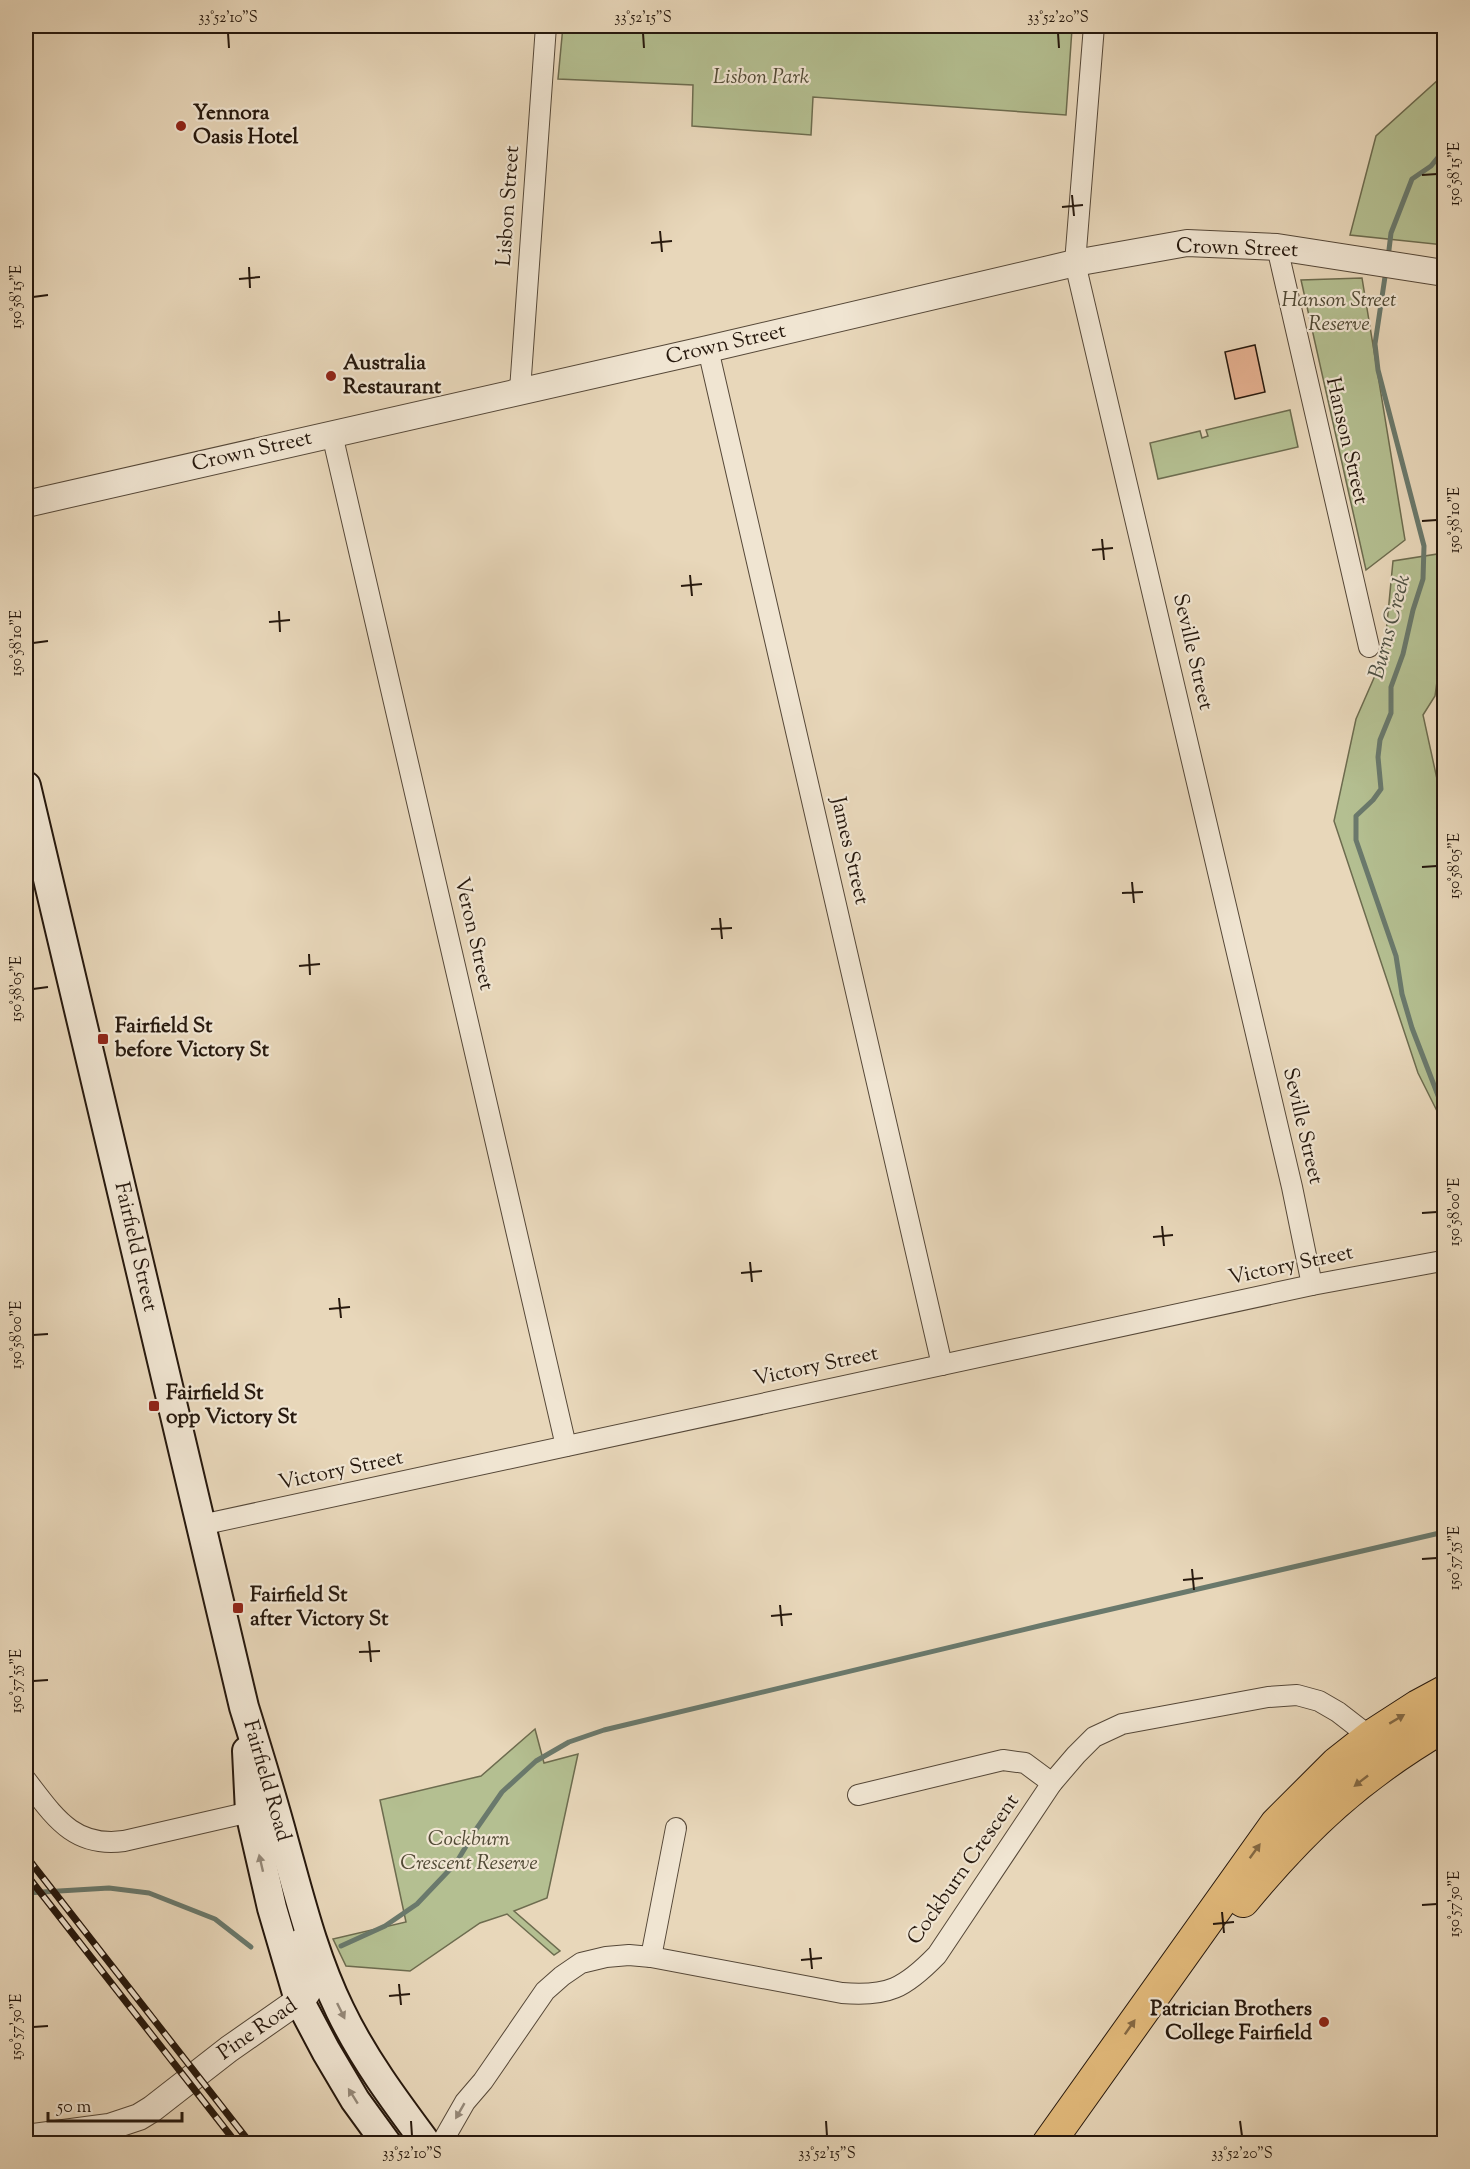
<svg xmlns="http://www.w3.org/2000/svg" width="1470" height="2169" viewBox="0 0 1470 2169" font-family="'Sorts Mill Goudy',serif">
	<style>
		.green { fill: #b4bf91; stroke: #6d6c4f; stroke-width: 1.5 }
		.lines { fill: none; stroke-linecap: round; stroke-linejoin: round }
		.stream { stroke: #6a796c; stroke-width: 5 }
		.building { fill: #e6b191; stroke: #26180d; stroke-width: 1.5 }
		.minor-casing { stroke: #564838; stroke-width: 22 }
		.tertiary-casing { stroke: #564838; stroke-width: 28 }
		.secondary-casing { stroke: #26180d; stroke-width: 32 }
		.primary-casing { stroke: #26180d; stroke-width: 34 }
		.minor { stroke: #f0e5d2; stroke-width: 20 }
		.tertiary { stroke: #f0e5d2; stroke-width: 26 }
		.secondary { stroke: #f0e5d2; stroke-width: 28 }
		.primary { stroke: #e4bc7d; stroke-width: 32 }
		.rail-casing { stroke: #26180d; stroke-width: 7 }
		.rail { stroke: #f0e5d2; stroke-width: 4.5; stroke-dasharray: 14; stroke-linecap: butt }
		.oneway { fill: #856a45 }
		.oneway2 { fill: #958979 }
		.ticks { fill: none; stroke: #26180d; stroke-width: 2 }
		.poi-dot { fill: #8f2418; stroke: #f0e5d2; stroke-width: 2 }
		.labels { text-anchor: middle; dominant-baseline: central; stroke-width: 4.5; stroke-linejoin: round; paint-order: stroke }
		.park-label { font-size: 21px; font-style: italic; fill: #514a35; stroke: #f0e5d2 }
		.poi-label { font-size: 21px; font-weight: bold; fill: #26180d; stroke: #f0e5d2; text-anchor: start }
		.street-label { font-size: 21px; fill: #26180d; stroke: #f0e5d2 }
		.water-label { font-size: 22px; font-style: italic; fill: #4e5144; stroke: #f0e5d2 }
		.neatline { fill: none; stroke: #26180d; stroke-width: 2 }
		.ticks-label { font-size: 15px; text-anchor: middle; fill: #26180d }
	</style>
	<rect width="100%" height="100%" fill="#e8d7ba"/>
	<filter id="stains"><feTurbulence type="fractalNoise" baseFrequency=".00333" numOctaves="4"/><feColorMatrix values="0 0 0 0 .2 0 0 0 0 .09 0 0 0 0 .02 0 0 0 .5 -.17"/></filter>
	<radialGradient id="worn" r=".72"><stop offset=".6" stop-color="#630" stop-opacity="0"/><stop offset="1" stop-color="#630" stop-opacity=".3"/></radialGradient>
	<g class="green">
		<path d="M563,26H1038L1072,29L1066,115L813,97L811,135L692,126L693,85L558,79Z"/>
		<path d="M1444,69V245L1350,235L1376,136L1439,79Z"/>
		<path d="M1362,278L1405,540L1366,570L1301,280Z"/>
		<path d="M1290,410L1298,447L1158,479L1150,443L1200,431L1202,438L1208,436L1206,430Z"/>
		<path d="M1444,553V631L1435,696L1423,715L1444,811V1125L1418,1073L1334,821L1356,719L1384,655L1393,561Z"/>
		<path d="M535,1729L544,1763L578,1754L547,1898L514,1911L560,1951L554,1955L507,1914L480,1923L410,1971L346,1966L333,1939L406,1922L380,1800L481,1776Z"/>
	</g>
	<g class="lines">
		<g class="stream">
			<path d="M1388,258L1391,233L1412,179L1431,166L1444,150"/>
			<path d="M1386,270L1375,344L1378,370L1424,546L1423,579L1413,610L1403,654L1391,687V713L1380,740L1378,757L1381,789L1373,800L1356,816V840L1396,956L1402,994L1412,1028L1444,1111"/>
			<path d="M26,1893L109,1888L149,1893L215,1919L251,1947"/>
			<path d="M341,1946L385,1926L417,1904L456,1863L477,1828L502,1792L536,1761L569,1742L604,1730L1043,1625L1444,1532"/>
		</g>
	</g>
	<path class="building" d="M1255,345L1265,392L1235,399L1225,352Z"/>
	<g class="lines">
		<defs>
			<g id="minor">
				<path d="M1094,26L1075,263L1292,1187L1312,1285"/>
				<path d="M1277,247L1369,647"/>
				<path d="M708,349L942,1365"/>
				<path d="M520,390L546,26"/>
				<path d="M332,434L566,1446"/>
				<path d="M201,1525L1312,1285L1442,1261"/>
				<path d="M26,1780C54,1816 73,1848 124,1841L250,1812"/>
				<path d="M858,1795L1003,1760L1025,1763L1052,1783"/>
				<path d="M651,1957L676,1828"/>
				<path d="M441,2144L465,2102L483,2081L545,1991L562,1976L581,1963L606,1957L629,1955L651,1957L842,1993C888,1997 905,1988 937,1955L1052,1783L1076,1755L1094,1737L1122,1724L1268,1697L1297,1695L1319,1701L1338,1712L1378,1743"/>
			</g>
			<g id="tertiary">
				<path d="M26,504L708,349L1075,263L1187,243L1277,247L1444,273"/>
				<path d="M26,2138L109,2127L139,2117L152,2109L229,2049L305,1996C317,1981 306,1959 301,1942"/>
			</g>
			<g id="secondary">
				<path d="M26,786L244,1707C258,1752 272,1797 284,1842C300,1899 314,1957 340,2010C363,2058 395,2101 427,2144"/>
				<path d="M247,1751L250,1812L272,1908L299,2000L326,2051L355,2100L387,2144"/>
			</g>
			<g id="primary">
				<path d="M1243,1901C1305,1826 1360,1775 1444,1726"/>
				<path d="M1048,2144L1276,1824L1337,1763L1370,1737L1418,1706L1444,1692"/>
			</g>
		</defs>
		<use href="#minor" class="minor-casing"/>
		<use href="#tertiary" class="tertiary-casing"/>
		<use href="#secondary" class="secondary-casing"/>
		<use href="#primary" class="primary-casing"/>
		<use href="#minor" class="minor"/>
		<use href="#tertiary" class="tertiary"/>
		<use href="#secondary" class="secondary"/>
		<use href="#primary" class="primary"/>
		<defs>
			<g id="rail">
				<path d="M26,1856L251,2144"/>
				<path d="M26,1874L237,2144"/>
			</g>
		</defs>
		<use href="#rail" class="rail-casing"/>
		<use href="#rail" class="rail"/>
	</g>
	<defs><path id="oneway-solid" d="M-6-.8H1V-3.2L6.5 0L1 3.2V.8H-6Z" transform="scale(1.5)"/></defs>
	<g class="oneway">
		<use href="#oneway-solid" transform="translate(1397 1719) rotate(-31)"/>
		<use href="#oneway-solid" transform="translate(1361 1781) rotate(142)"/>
		<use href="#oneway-solid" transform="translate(1255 1851) rotate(-54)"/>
		<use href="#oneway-solid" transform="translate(1130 2027) rotate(-55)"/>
	</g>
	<g class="oneway2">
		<use href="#oneway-solid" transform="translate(261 1863) rotate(-103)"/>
		<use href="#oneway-solid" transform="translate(341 2011) rotate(64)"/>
		<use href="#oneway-solid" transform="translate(353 2096) rotate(-122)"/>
		<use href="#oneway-solid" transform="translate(460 2111) rotate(120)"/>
	</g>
	<path class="ticks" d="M228,33L229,48M643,33L644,48M1058,33L1059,48M1422,175L1437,174M1072,195L1074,216M1062,207L1083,205M660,231L662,252M651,243L672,241M249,267L250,288M239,279L260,277M33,297L48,295M1422,521L1437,520M1102,539L1104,560M1092,550L1113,548M690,575L692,596M681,586L702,584M279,611L280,632M269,622L290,620M33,643L48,641M1422,867L1437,866M1132,882L1134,903M1122,893L1143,892M720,918L722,939M711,929L732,928M309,954L310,975M299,966L320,964M33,989L48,987M1422,1213L1437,1212M1162,1226L1164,1246M1153,1237L1173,1235M750,1262L752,1282M741,1273L762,1271M339,1298L341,1318M329,1309L350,1307M33,1335L48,1334M1422,1559L1437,1558M1192,1569L1194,1590M1183,1580L1203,1578M780,1605L782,1626M771,1616L792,1614M369,1641L371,1662M359,1652L380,1651M33,1681L48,1680M1422,1905L1437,1904M1222,1912L1224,1933M1213,1924L1234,1922M810,1948L812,1969M801,1960L822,1958M399,1984L401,2005M389,1996L410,1994M33,2027L48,2026M411,2121L412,2136M826,2121L827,2136M1240,2121L1242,2136"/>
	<g class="poi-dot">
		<circle cx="181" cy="126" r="6"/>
		<circle cx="331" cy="376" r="6"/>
		<rect x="97" y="1033" width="12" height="12" rx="3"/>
		<rect x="148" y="1400" width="12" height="12" rx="3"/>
		<rect x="232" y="1602" width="12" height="12" rx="3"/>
		<circle cx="1324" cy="2022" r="6"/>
	</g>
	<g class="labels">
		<g class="park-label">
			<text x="761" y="78">Lisbon Park</text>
			<text x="1339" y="301">Hanson Street<tspan x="1339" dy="24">Reserve</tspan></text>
			<text x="469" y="1840">Cockburn<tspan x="469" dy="24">Crescent Reserve</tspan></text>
		</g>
		<g class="poi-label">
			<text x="193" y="114">Yennora<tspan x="193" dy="24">Oasis Hotel</tspan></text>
			<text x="343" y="364">Australia<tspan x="343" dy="24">Restaurant</tspan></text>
			<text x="115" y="1027">Fairfield St<tspan x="115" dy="24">before Victory St</tspan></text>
			<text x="166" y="1394">Fairfield St<tspan x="166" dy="24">opp Victory St</tspan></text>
			<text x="250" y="1596">Fairfield St<tspan x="250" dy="24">after Victory St</tspan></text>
			<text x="1312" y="2010" text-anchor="end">Patrician Brothers<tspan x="1312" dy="24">College Fairfield</tspan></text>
		</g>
		<g class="street-label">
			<text transform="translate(509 206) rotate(-86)">Lisbon Street</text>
			<text transform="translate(1237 249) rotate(2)">Crown Street</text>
			<text transform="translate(726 345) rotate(-13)">Crown Street</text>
			<text transform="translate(1346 441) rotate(77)">Hanson Street</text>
			<text transform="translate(252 452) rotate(-13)">Crown Street</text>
			<text transform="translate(1192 652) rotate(77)">Seville Street</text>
			<text transform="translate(849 851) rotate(77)">James Street</text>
			<text transform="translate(473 934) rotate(77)">Veron Street</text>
			<text transform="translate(1302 1126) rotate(77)">Seville Street</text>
			<text transform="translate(135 1247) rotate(77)">Fairfield Street</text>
			<text transform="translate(1291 1266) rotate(-12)">Victory Street</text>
			<text transform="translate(816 1367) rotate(-12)">Victory Street</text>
			<text transform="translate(341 1471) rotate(-12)">Victory Street</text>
			<text transform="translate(266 1781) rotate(74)">Fairfield Road</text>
			<text transform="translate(964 1870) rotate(-55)">Cockburn Crescent</text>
			<text transform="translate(258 2030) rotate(-35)">Pine Road</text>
		</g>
		<g class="water-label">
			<text transform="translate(1391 627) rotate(-75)">Burns Creek</text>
		</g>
	</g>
	<rect width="1470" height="2169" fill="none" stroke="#e8d7ba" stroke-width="66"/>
	<path d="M48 2112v9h134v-9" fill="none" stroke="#26180d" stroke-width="3"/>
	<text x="57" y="2112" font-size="18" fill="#26180d" stroke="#f0e5d2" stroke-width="4.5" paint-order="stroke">50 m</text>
	<rect x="33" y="33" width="1404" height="2103" class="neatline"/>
	<g class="ticks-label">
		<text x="228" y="22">33°52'10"S</text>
		<text x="643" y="22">33°52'15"S</text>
		<text x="1058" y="22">33°52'20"S</text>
		<text transform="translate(1454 174) rotate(-90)" y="5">150°58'15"E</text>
		<text transform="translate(16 297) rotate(-90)" y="5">150°58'15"E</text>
		<text transform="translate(1454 520) rotate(-90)" y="5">150°58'10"E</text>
		<text transform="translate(16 643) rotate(-90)" y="5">150°58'10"E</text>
		<text transform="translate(1454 866) rotate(-90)" y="5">150°58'05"E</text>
		<text transform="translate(16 989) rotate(-90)" y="5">150°58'05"E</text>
		<text transform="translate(1454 1212) rotate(-90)" y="5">150°58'00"E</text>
		<text transform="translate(16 1335) rotate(-90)" y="5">150°58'00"E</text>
		<text transform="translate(1454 1558) rotate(-90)" y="5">150°57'55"E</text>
		<text transform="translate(16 1681) rotate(-90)" y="5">150°57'55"E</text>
		<text transform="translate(1454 1904) rotate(-90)" y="5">150°57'50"E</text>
		<text transform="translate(16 2027) rotate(-90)" y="5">150°57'50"E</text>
		<text x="412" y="2158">33°52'10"S</text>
		<text x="827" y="2158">33°52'15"S</text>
		<text x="1242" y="2158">33°52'20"S</text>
	</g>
	<rect width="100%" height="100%" filter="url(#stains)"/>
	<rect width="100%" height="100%" fill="url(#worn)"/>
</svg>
